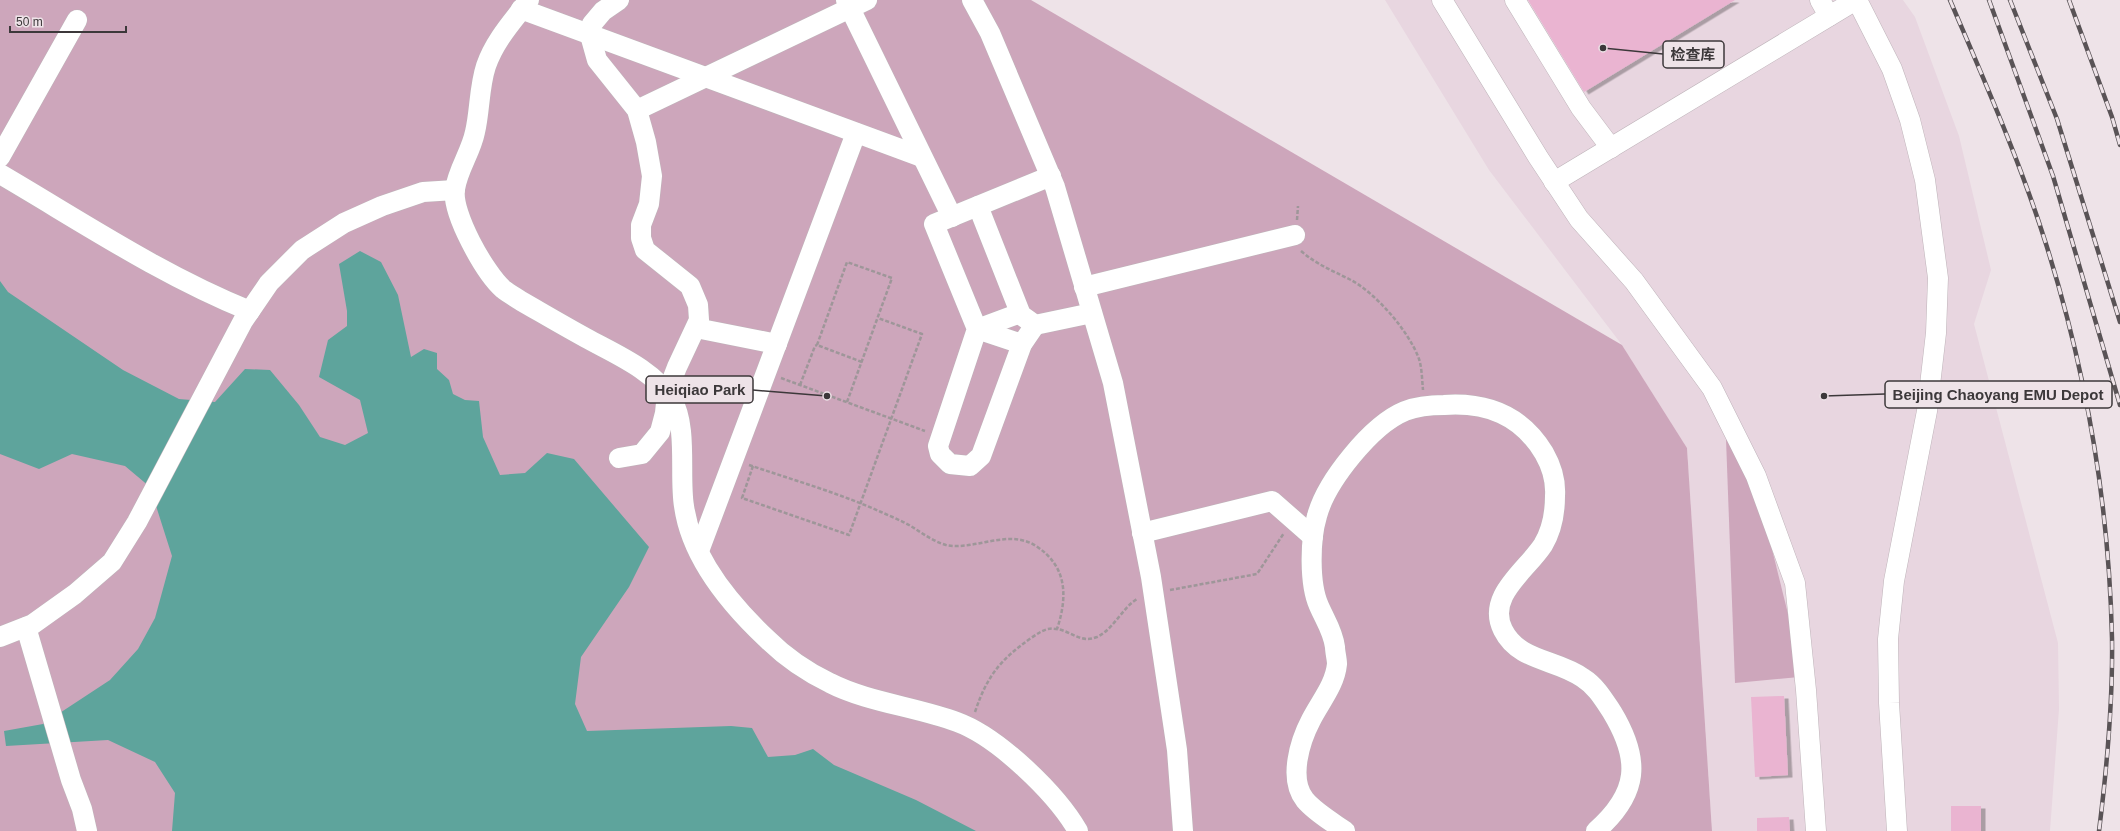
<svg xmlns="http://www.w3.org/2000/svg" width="2120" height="831" viewBox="0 0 2120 831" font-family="Arial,'Noto Sans SC',sans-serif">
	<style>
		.built { fill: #e8d6e0 }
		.green { fill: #cda6bb }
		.water { fill: #5ea49c }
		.building { fill: #eab4d1; filter: url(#shadow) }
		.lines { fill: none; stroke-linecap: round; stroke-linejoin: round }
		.minor-casing { stroke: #beb3b9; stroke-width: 21 }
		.path { stroke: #9e9699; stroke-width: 2.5; stroke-dasharray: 4 2; stroke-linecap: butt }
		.minor { stroke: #fff; stroke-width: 20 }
		.rail-casing { stroke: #595356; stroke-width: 4.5 }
		.rail { stroke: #eee3e8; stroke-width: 3; stroke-dasharray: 9; stroke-linecap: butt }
		.leader { fill: none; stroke: #3c383a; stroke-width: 1.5 }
		.callout-dot { fill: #3c383a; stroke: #eee3e8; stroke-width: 1.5 }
		.callout { fill: #eee3e8; stroke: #3c383a; stroke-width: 1.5 }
		.callout-label { font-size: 15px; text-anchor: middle; font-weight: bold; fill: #3c383a }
	</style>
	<defs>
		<filter id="shadow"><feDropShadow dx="4.5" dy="2.5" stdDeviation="0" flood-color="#0004"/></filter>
	</defs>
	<rect width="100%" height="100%" fill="#eee3e8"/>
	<path class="built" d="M1385,0H1903L1915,17L1959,136L1991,270L1974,324L2058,643L2059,709L2050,831H1712L1687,448L1622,345L1489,170Z"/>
	<g class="green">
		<path d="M0,0H1031L1622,345L1687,448L1712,831H0Z"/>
		<path d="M1726,439L1730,440L1765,521L1791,626L1799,677L1735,683Z"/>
	</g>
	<path class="water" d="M360,251L381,262L398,295L411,357L424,349L437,353V369L449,380L453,394L465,400L479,401L483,437L500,475L525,473L547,453L574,459L649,547L629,587L581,657L575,704L587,731L731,726L752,728L768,757L795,755L813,749L834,765L916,800L976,831H172L175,793L155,762L108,740L6,746L4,731L43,724L110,680L138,649L155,618L172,556L150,487L125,466L72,454L39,469L0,454V281L8,292L123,370L179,399L215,402L245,369L270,370L299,405L320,437L345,445L368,433L360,400L319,377L328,340L347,326V311L339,264Z"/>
	<g class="building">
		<path d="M1528,0H1735L1584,92Z"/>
		<path d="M1784,696L1788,775L1755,777L1751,697Z"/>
		<rect x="1951" y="806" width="30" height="25"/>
		<path d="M1789,817L1790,831H1757V818Z"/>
	</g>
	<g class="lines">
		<defs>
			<g id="minor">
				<path d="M529,0C513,21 495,40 486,66C479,87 480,111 475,132C471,152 458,169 455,189C451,213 485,273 503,289C508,293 515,297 521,301C542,313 564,326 586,338C615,354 654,370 672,400C688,426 679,477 684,506C691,557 730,604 766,638C784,656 807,672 830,683C867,702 917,707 957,722C998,737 1056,793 1078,831"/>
				<path d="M846,0L952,217"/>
				<path d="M972,0L990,33L1055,187L1113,383L1151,577L1177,750L1183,831"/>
				<path d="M1442,0L1538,157L1579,219L1634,281L1712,388L1756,476L1795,583L1806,690L1816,831"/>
				<path d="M1515,0L1581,108L1611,148"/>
				<path d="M1820,0L1829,16"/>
				<path d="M1857,0L1892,69L1910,120L1925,180L1938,278L1936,333L1927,411L1894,581L1888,639L1889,703L1897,831"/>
				<path d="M521,9L922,157"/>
				<path d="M637,110L867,0"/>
				<path d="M0,157L77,20"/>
				<path d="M0,174C82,222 161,275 250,311"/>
				<path d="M1554,182L1856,0"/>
				<path d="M978,206L1021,315L1035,325L1092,313"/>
				<path d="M1084,287L1295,235"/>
				<path d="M1035,325L1022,344L981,456L970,466L950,464L940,454L938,446L977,329L934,224L1051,176"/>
				<path d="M696,328L777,344"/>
				<path d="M977,329L1022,344"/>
				<path d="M977,329L1020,313"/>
				<path d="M619,458L642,454L660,432L665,413L667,393L677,367L699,320L698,305L690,286L645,250L641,238V225L649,204L652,176L646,142L637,110L597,60L590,35L592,24L603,11L619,0"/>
				<path d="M1142,533L1272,501L1313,537"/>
				<path d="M699,551L856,133"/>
				<path d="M26,627L71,780L82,809L87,831"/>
				<path d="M0,637L33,624L75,594L112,562L137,522L243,321L269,283L302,250L344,223L382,206L423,192L455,190"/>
				<path d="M1345,831C1332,822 1315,812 1305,800C1288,779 1300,741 1311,720C1320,702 1335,685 1337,664C1337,659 1335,652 1335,647C1333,631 1325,620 1319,606C1309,584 1310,539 1317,516C1326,482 1371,425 1405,411C1418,406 1431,405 1444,405C1487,402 1521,415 1544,453C1552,467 1556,481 1555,496C1555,513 1552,530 1543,545C1526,571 1486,596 1503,630C1519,662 1557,659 1583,678C1596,686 1604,700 1612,712C1641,760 1639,793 1596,831"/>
			</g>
		</defs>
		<use href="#minor" class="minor-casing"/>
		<g class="path">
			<path d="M1297,220L1298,206"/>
			<path d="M1301,251C1316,264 1331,270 1349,279C1375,292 1409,331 1419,359C1422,368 1422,380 1423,390"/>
			<path d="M781,378L925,431"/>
			<path d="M800,385L815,346L817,345"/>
			<path d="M847,402L892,278L847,262L817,345L862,362"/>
			<path d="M749,465C793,480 839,493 881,512C890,516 900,520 909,525C921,532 932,541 946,545C975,551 1008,528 1036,546C1067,566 1068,596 1057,629"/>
			<path d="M753,466L742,498L849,535L922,334L878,318"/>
			<path d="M1170,590L1257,574L1284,533"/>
			<path d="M975,712C987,676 1000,660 1031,638C1039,633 1046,627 1056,629C1070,630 1080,644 1097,637C1114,629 1122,608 1137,599"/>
		</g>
		<use href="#minor" class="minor"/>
		<defs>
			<g id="rail">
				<path d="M1950,0C1984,80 2020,161 2046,244C2086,371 2109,505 2112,638C2113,702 2107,767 2099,831"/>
				<path d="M1989,0L2053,176L2120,405"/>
				<path d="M2010,0L2057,119L2120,322"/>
				<path d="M2069,0L2112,117L2120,145"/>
			</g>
		</defs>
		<use href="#rail" class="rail-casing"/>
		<use href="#rail" class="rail"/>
	</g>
	<path class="leader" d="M1603 48L1663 54M827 396L753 390M1824 396L1885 394"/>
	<g class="callout-dot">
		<circle cx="1603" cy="48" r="4"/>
		<circle cx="827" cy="396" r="4"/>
		<circle cx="1824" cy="396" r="4"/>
	</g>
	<g class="callout">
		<rect x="1663" y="41" width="61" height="27" rx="4"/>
		<rect x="646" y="376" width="107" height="27" rx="4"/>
		<rect x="1885" y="381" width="227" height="27" rx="4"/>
	</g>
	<g class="callout-label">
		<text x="1693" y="60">检查库</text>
		<text x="700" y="395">Heiqiao Park</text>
		<text x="1998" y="400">Beijing Chaoyang EMU Depot</text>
	</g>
	<path d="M10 26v6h116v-6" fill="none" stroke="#3c383a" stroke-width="2"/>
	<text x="16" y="26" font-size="12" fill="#3c383a" stroke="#eee3e8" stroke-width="3" paint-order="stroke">50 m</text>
</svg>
